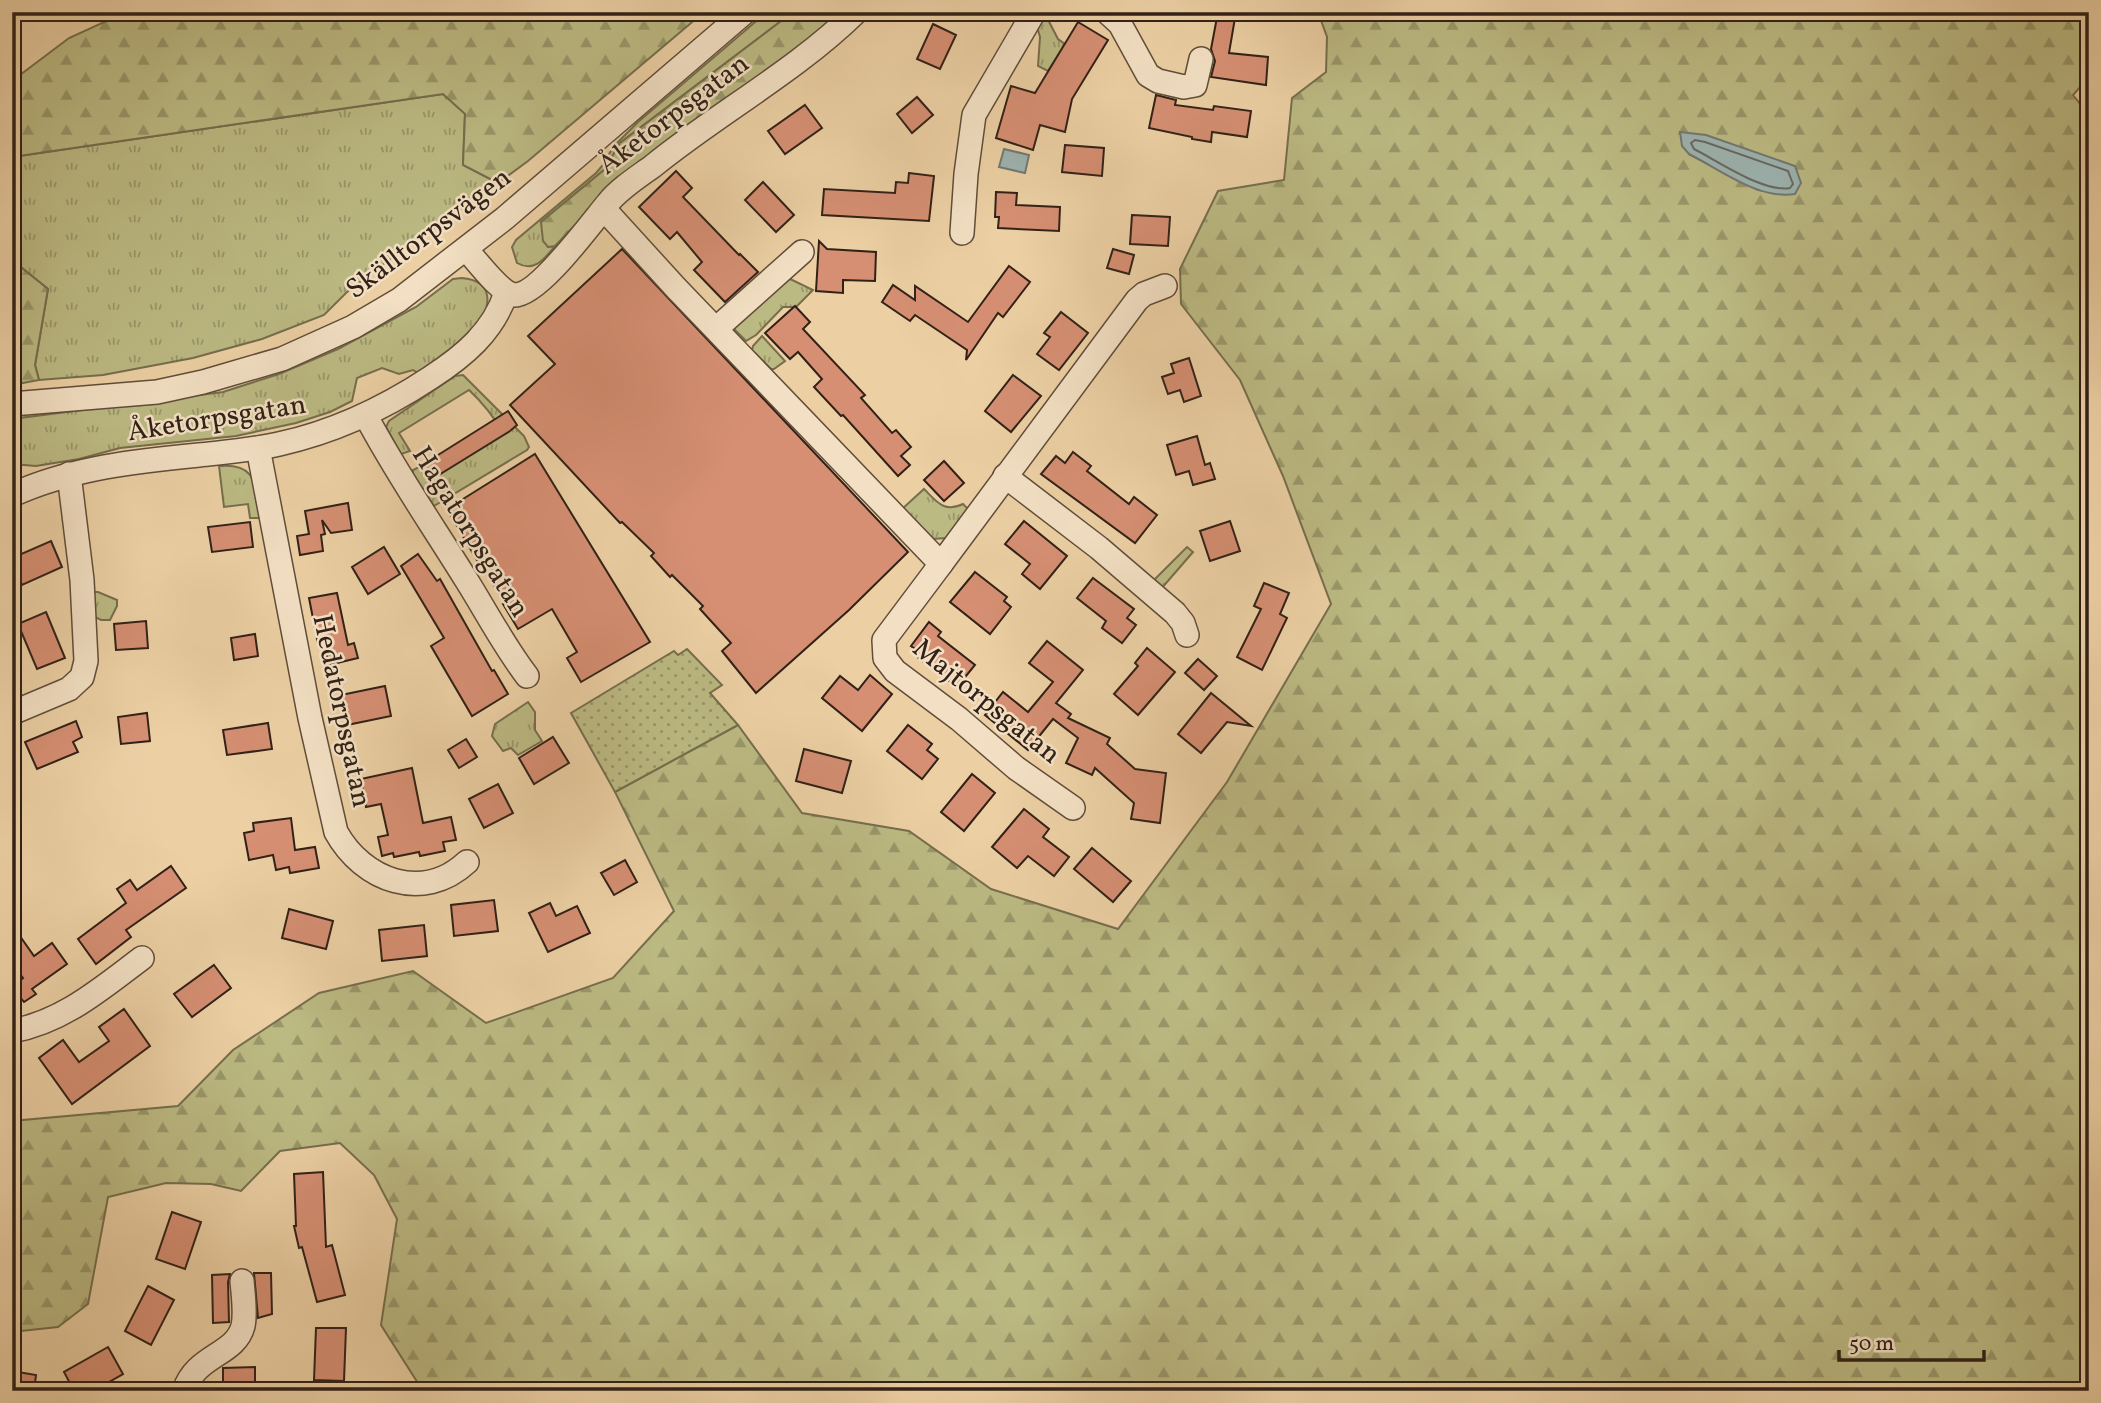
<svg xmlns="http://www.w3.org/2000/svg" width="2101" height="1403" viewBox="0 0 2101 1403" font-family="Vollkorn,serif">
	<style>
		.grass { fill: url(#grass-tufts); stroke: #766e4d; stroke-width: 2 }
		.forest { fill: url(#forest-firs); stroke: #766e4d; stroke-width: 2; fill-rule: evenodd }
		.park { fill: url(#park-dots); stroke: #766e4d; stroke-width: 2 }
		.water { fill: #9db4b1; stroke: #727973; stroke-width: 2 }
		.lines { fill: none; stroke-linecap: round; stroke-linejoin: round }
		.shore { stroke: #676a64; stroke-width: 2 }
		.building { fill: #d68f73; stroke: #312117; stroke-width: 2 }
		.minor-casing { stroke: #604d3a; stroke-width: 26 }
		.minor { stroke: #f3e0c4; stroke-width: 23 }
		.labels { text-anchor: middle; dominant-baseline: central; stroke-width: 5; stroke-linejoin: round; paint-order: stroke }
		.street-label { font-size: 28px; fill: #312117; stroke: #f3e0c4 }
	</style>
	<defs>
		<pattern id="grass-tufts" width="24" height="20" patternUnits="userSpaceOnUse" patternTransform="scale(1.75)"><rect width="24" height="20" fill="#bcba83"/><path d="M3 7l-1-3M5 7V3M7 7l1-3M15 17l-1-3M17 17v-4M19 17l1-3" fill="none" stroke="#99976a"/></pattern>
		<pattern id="forest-firs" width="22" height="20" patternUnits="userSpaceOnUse" patternTransform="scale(1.75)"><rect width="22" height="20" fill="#bcba83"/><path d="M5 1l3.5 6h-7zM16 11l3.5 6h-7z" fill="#99976a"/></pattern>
		<pattern id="park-dots" width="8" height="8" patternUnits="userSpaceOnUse" patternTransform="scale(1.75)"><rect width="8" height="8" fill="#bcba83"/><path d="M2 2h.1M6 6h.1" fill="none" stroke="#99976a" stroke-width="1.8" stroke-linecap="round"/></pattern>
	</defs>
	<rect width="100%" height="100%" fill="#ecd0a4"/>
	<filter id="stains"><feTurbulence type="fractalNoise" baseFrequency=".00286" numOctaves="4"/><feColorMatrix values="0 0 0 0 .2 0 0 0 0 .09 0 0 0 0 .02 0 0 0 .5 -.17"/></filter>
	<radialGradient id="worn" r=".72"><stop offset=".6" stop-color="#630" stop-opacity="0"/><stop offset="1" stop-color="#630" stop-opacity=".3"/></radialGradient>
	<g class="grass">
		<path d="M767,12H793L620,143L605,169L541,222L548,247L555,246C545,258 535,273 517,263L512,247L516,240L596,173L603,165L613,147L638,122Z"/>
		<path d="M1044,12L1058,39L1065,44L1048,71L1038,66L1040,37L1036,23Z"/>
		<path d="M443,94L465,113L463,165L498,183L401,251L347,292L324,315L262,339L193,358L103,375L39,380L35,365L48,289L12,260V157Z"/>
		<path d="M786,277L813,290L796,307H783L756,335L746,341L733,328Z"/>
		<path d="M462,278C472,279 485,283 487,295C493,326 440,359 418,373L413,370L399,374L382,368L357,378L352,401L330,412L296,423L236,436L120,448L79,459L36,466L12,464V419L223,392L279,374L338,349L416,307L453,279Z"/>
		<path d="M762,336L785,361L774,369H771L752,350L753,346Z"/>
		<path d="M463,375L524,436L529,447L527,450L434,506L413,474V470L419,467L429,481L504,434C494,417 483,403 469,390L399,433L410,451L401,454L386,427L389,421L455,376Z"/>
		<path d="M219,466C259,463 254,486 261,518H250L248,504L224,507Z"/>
		<path d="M924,489C937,502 944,513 963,504L969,510L948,538L931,539L902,509Z"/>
		<path d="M1187,547L1193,552L1161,589L1153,581Z"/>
		<path d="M94,592H98L117,600V606L110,620H101L91,615Z"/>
		<path d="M528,702L535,712V730L542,741L518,755L511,748L503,751L492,736L495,724Z"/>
	</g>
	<g class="forest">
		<path d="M126,12H361L381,15L388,12H612L629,20L660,12H704L528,161L498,183L463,165L465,114L443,94L12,157V81L69,38Z"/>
		<path d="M793,12H842L797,51L598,201L555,246L548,247L543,241L541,222L605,169L620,143Z"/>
		<path d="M1318,12H2089V77L2073,95L2089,115V1391H423L381,1325L397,1219L374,1175L340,1143L280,1151L241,1191L211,1184L166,1183L108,1197L88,1304L58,1327L12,1332V1121L178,1106L233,1050L319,993L413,971L486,1023L613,978L674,911L615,792L738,725L802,813L909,831L991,889L1118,929L1227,782L1331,604L1283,476L1240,380L1181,304L1180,269L1218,191L1284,180L1292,98L1326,72L1327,37ZM1689,154L1795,194L1758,190Z"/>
		<path d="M12,260L48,289L35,365L39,380L12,385Z"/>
	</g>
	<path class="park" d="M687,649L722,685L710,693L738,725L615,792L571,713L674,651L678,655Z"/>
	<g class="water">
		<path d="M1680,132L1706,135L1795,166L1801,183L1795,194C1759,200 1721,170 1689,154L1682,146Z"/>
		<path d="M1004,149L1029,155L1025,173L999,167Z"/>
	</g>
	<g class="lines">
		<path class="shore" d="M1695,140L1705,142L1788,171L1793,184L1790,188C1764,193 1718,161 1694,149L1691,143Z"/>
	</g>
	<g class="building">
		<path d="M1218,12H1236L1229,53L1268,57L1266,85L1211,77L1215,61L1211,49Z"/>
		<path d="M1078,22L1108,40L1072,99L1065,132L1040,125L1033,150L996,138L1011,86L1035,93Z"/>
		<path d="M933,24L956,35L940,69L917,59Z"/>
		<path d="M1156,95L1176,100L1175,105L1213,110L1214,106L1251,111L1247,137L1212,132L1211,142L1192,139V137L1149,128Z"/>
		<path d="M917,97L933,115L912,133L897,114Z"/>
		<path d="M805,105L822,128L785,154L768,131Z"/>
		<path d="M1065,145L1104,148L1102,176L1062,172Z"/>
		<path d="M676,171L692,188L683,197L739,255L740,254L758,272L725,302L694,270L702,262L677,232L670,239L639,207Z"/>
		<path d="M909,173L934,176L929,221L822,215L824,189L895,193L896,182L908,183Z"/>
		<path d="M763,182L794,215L776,232L745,200Z"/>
		<path d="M996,192L1017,193L1016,205L1060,207L1059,231L998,228L999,217H995Z"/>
		<path d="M1132,215L1170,217L1168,246L1130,244Z"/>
		<path d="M819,241L827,249L876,252L875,281L843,280V293L816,291Z"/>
		<path d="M622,249L908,552L849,610L756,693L722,651L731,643L700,609L703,606L672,575L670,577L651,556L654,553L622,522L620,523L510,405L555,364L528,336Z"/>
		<path d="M1113,249L1134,255L1129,274L1107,268Z"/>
		<path d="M1009,266L1030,282L1003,317L998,313L966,360L967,350L915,315L910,321L882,302L893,285L915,300V286L968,322Z"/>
		<path d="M795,306L810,322L803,329L865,395L861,398L892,433L896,430L911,447L901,456L910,465L898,476L843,415L841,416L814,387L822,379L798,352L790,359L765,333Z"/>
		<path d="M1061,312L1088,333L1059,370L1037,354L1050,337L1044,333Z"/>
		<path d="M1189,358L1201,396L1184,402L1180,390L1168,394L1162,377L1174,373L1171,364Z"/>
		<path d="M1013,375L1041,396L1011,432L985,411Z"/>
		<path d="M508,411L517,425L510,431L429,481L419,467Z"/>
		<path d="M1197,436L1205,465L1210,463L1215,479L1193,485L1189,471L1176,475L1167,445Z"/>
		<path d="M1073,452L1091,466L1087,471L1129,504L1134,497L1157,515L1135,543L1041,474L1056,456L1065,463Z"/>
		<path d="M535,454L650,642L581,682L567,658L577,652L552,609L518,629L503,604L506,603L478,562L447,509Z"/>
		<path d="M944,461L964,483L944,501L924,480Z"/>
		<path d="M348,503L352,530L331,533L322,520L325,534L321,535L323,551L300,555L297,536L309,534L305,511Z"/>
		<path d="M1024,521L1067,556L1040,589L1022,574L1030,564L1005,544Z"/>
		<path d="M1230,521L1240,551L1210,561L1200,531Z"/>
		<path d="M250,522L253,547L212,552L208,527Z"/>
		<path d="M51,541L62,567L22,585L12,558Z"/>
		<path d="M384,547L400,574L368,594L352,567Z"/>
		<path d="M418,554L437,581L440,579L492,671L494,670L508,694L472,716L431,646L444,638L401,566Z"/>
		<path d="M975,572L1007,597L1004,601L1011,607L990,634L950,602Z"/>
		<path d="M1093,578L1134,609L1127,618L1136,625L1122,643L1102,628L1106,621L1077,598Z"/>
		<path d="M1264,583L1289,593L1280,614L1287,618L1262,670L1237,657L1261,609L1254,606Z"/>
		<path d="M337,593L348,645L354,643L358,658L329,665L324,643L318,644L309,598Z"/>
		<path d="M46,612L65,658L37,669L18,624Z"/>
		<path d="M146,621L148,648L116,650L114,624Z"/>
		<path d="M929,622L941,632L938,636L975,665L957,687L916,656L919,652L911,646Z"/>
		<path d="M255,634L258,656L234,660L231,638Z"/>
		<path d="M1047,641L1083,670L1056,703L1071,714L1068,718L1110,738L1107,744L1135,769L1166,773L1160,823L1131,819L1134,803L1095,768L1092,775L1066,763L1078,738L1053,719L1028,750L985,715L1003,692L1028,712L1053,682L1029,663Z"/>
		<path d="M1147,648L1175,672L1138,715L1114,694L1138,666L1135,663Z"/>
		<path d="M1198,659L1217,676L1204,690L1185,673Z"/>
		<path d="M870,675L892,694L862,731L822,698L840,676L858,690Z"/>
		<path d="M385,686L391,716L347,725L341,695Z"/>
		<path d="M1211,693L1251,726L1227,722L1201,753L1178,734Z"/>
		<path d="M147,713L150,741L121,744L118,717Z"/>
		<path d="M76,721L82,737L73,742L78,752L37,769L25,742Z"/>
		<path d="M268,723L272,749L227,755L223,730Z"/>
		<path d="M908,725L932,744L927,750L938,759L922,779L887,751Z"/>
		<path d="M553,737L569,763L534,784L519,758Z"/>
		<path d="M466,739L477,757L459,768L448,750Z"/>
		<path d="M804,749L851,761L842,793L796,781Z"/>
		<path d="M412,768L423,823L451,817L456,840L443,842L445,851L420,856L419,852L394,857L393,853L382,856L378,837L388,835L381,804L366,807L361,779Z"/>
		<path d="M972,774L995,793L964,831L941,812Z"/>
		<path d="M498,784L513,813L484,828L469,799Z"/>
		<path d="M1024,809L1049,829L1043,837L1069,857L1054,876L1028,856L1017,868L992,847Z"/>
		<path d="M291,818L295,850L315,847L319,868L290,873L289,867L276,870L273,855L249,860L244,833L254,831L253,823Z"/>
		<path d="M1092,848L1131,881L1113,902L1074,869Z"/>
		<path d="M625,860L637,882L614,895L601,873Z"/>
		<path d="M171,866L186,888L126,930L131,937L96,964L78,939L126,903L117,889L130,880L137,890Z"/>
		<path d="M494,900L498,931L454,936L451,905Z"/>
		<path d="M550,903L556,916L577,906L590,933L548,952L529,913Z"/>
		<path d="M289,909L333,921L326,949L282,938Z"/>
		<path d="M424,925L427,956L382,961L379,930Z"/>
		<path d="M22,939L34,956L52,943L67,964L32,989L36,994L24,1002L12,987L23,978L12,963V946Z"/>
		<path d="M214,965L231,988L192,1017L174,994Z"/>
		<path d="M124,1009L150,1046L72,1104L39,1058L63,1040L79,1062L109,1041L99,1027Z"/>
		<path d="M323,1172L326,1247L332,1245L345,1295L317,1302L302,1247L299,1248L294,1226H296L294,1174Z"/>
		<path d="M172,1212L201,1222L185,1269L156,1259Z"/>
		<path d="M254,1273H271L272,1314L258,1318Z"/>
		<path d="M230,1274L228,1282L229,1322L213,1323L212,1275Z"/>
		<path d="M148,1286L174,1300L151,1345L125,1331Z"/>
		<path d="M316,1328H346L344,1381L314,1380Z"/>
		<path d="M108,1347L123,1374L93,1391H74L64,1372Z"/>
		<path d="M255,1367V1391H223V1368Z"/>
		<path d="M12,1371L36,1375L34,1391H12Z"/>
	</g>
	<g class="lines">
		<defs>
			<g id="minor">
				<path d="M1107,12L1120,24L1148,75L1158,81L1184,87L1195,85L1201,59"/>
				<path d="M604,209L676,288L941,564L1137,300L1144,294L1165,286"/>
				<path d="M962,233L966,174L974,115L1034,12"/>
				<path d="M466,249C476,260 501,294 515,295C539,295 592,222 608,203C619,189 638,177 653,166C718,113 796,71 856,12"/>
				<path d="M717,328L802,252"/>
				<path d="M12,404L157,392L203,382L282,359L353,327L399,300L505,218L745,12"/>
				<path d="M366,416C396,473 433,526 467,581C487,613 504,646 527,676"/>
				<path d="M258,448L310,718L336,832C363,881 423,903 467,862"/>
				<path d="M1005,476L1099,548L1175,613L1183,623L1187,635"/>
				<path d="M12,495C71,468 136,461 199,455C226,452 253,450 279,444C334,432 383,409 430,378C464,356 493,332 506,293"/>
				<path d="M941,564L884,640L885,658L895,671L959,719L1016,768L1073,808"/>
				<path d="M12,713L69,689L82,677L86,661L82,580L69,474"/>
				<path d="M12,1031C63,1022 102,988 142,958"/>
				<path d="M184,1391C196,1354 235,1356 243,1326C246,1313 243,1294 242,1281"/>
			</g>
		</defs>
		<use href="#minor" class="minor-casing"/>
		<use href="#minor" class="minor"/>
	</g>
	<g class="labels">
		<g class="street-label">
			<text transform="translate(674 115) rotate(-37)">Åketorpsgatan</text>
			<text transform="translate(429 234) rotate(-37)">Skälltorpsvägen</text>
			<text transform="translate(217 419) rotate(-9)">Åketorpsgatan</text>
			<text transform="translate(470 532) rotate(58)">Hagatorpsgatan</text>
			<text transform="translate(986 702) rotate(39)">Majtorpsgatan</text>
			<text transform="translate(341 711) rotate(78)">Hedatorpsgatan</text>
		</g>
	</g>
	<rect width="2101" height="1403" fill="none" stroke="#ecd0a4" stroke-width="42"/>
	<rect x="14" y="14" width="2073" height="1375" fill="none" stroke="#312117" stroke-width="3.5"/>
	<rect x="21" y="21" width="2059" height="1361" fill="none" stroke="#312117" stroke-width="2"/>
	<path d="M1839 1350v10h145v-10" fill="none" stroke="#312117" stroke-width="3.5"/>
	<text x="1849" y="1350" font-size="21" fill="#312117" stroke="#f3e0c4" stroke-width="5" paint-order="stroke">50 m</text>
	<rect width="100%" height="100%" filter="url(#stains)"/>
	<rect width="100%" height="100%" fill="url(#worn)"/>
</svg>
